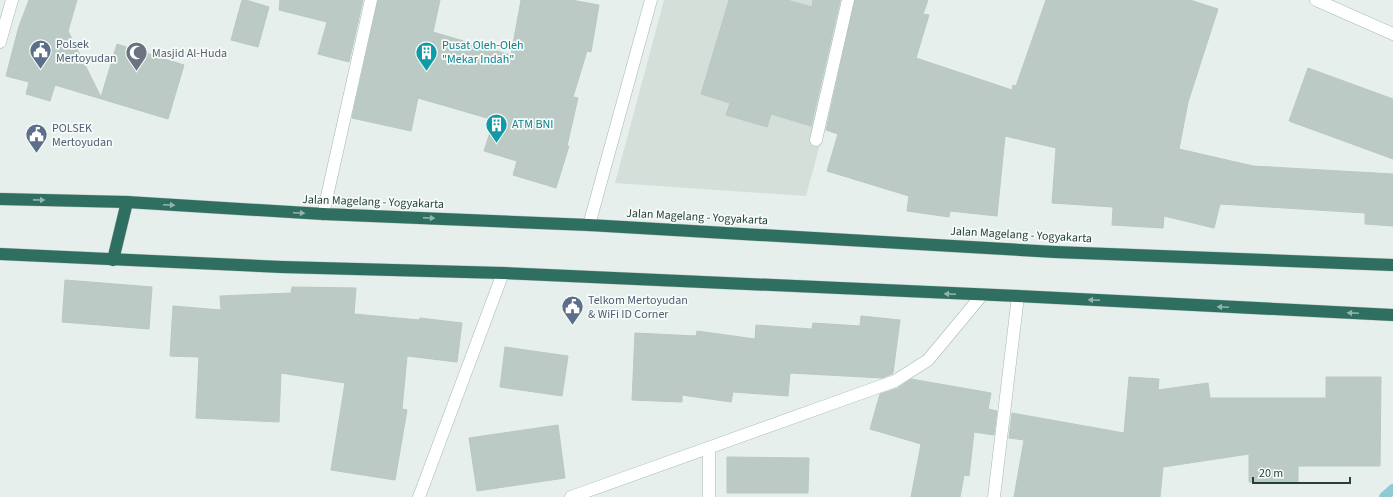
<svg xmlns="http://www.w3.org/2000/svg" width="1393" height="497" viewBox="0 0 1393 497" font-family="'Source Sans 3',sans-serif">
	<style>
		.built { fill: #d4dfda }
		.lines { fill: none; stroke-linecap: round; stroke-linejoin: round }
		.stream { stroke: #8ec9d4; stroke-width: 10 }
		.building { fill: #bbcac4; stroke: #b8c9c2 }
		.minor-casing { stroke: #a8b8b2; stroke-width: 13 }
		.highway-casing { stroke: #c2cac8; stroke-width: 13 }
		.minor { stroke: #fff; stroke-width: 12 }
		.highway { stroke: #2f6f62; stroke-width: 12 }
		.oneway { fill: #93b5ae }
		.labels { text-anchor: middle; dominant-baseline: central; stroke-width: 3.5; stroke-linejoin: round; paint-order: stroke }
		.service-label { font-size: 12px; fill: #4e5e75; stroke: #f7fbf9; text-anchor: start }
		.culture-label { font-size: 12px; fill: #0d838f; stroke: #f7fbf9; text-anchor: start }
		.worship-label { font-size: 12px; fill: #5b616d; stroke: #f7fbf9; text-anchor: start }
		.street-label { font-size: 12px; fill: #24423a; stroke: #f7fbf9 }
	</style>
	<rect width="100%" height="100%" fill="#e6efeb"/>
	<path class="built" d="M664,0H859L806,196L615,183Z"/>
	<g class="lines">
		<path class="stream" d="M1384,497L1393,489"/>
	</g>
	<g class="building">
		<path d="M29,0H77L68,31L101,97L117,44L184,65L168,119L55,85L50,101L26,94L29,82L6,76L19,26Z"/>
		<path d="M242,0H246L269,7L258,47L231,40Z"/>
		<path d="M280,0H363L349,62L318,54L327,22L279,10Z"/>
		<path d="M378,0H440L433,32L511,55L521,0H571L599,5L591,52L587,51L573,97L578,98L567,146H569L556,188L513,175L517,161L484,151L494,120L418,98L411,131L352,118Z"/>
		<path d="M729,0H787L812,7L813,0H840L811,126L771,114L767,127L726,115L730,103L701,94Z"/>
		<path d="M855,0H928L923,14L929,15L916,58L1012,90L1013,85L1016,86L1046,0H1190L1218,9L1188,102L1179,149L1253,166L1393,174V226L1365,224V213L1220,204L1214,228L1164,216L1163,228L1112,225L1113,207L1052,203L1056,148L1005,136L997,216L950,211L949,217L907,211L909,196L827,171L838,134L826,130Z"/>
		<path d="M1308,68L1393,99V159L1289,121Z"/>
		<path d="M65,280L152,287L149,329L62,322Z"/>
		<path d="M292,287L356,288L354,314L419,320L420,318L462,323L457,362L407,356L402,409L407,410L395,480L331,470L345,383L281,373L279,422L196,418L199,357L170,356L173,306L221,310L220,296L291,293Z"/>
		<path d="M861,316L900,320L893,373L892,374L882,378L790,373L788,396L733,392L731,402L682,395V402L632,400L635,333L696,336L697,331L755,339L756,325L812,329L813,323L860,326Z"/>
		<path d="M505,347L568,356L562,396L500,387Z"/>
		<path d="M1129,377L1159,379L1158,390L1208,383L1210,398H1326V377H1381L1380,466H1298V482H1249V454L1163,467L1160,497H1014L1024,440L1009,438L1012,413L1124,433Z"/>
		<path d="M911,379L991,393L988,409L997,411L994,435L974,432L969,476L964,475L960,497H911L921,444L870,429L880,394L898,388Z"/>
		<path d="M558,425L565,478L477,491L469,438Z"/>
		<path d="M727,457L809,458L808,493H727Z"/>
	</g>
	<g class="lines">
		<defs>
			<g id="minor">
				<path d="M1316,0L1393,34"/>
				<path d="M0,42L12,0"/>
				<path d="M816,140L848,0"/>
				<path d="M323,214L371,0"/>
				<path d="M589,225L651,0"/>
				<path d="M419,497L503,273"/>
				<path d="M571,497L895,381L928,360L982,295"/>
				<path d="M709,497V448"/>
				<path d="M994,497L1018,296"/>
			</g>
			<g id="highway">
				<path d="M0,199L127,202L323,214L589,225L1055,252L1393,265"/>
				<path d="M0,254L282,267L503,273L1018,296L1393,315"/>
				<path d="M113,260L127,202"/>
			</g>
		</defs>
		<use href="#minor" class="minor-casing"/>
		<use href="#highway" class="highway-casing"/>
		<use href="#minor" class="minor"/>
		<use href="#highway" class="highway"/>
	</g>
	<defs><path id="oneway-solid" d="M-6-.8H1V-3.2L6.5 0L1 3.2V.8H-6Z"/></defs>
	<g class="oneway">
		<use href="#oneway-solid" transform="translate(39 200) rotate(1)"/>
		<use href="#oneway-solid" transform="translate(169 205) rotate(3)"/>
		<use href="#oneway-solid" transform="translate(299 213) rotate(3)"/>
		<use href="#oneway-solid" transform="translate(429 218) rotate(2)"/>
		<use href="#oneway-solid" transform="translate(950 294) rotate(-177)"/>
		<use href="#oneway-solid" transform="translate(1094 300) rotate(-177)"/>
		<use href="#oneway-solid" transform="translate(1223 307) rotate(-177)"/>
		<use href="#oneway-solid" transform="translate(1353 313) rotate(-177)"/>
	</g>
	<defs>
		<symbol id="civic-pin" viewBox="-11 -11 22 30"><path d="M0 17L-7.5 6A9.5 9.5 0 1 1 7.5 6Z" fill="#5c6f8a" stroke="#f7fbf9"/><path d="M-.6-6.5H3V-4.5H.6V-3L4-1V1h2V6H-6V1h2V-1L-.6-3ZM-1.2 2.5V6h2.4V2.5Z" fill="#fff"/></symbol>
		<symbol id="building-pin" viewBox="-11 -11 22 30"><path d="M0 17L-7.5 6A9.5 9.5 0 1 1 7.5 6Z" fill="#0f9aa8" stroke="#f7fbf9"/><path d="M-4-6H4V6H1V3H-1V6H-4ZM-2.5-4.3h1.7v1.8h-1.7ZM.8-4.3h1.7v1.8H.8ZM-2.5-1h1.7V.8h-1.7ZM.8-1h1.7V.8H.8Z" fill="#fff"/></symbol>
		<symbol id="mosque-pin" viewBox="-11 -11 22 30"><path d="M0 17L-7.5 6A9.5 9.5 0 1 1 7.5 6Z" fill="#6b7280" stroke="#f7fbf9"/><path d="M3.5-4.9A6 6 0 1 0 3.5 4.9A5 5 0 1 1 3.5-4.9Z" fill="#fff"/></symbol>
	</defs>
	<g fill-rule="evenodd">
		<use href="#civic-pin" x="28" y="38" width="25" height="34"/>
		<use href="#building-pin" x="414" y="40" width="25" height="34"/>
		<use href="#mosque-pin" x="124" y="40" width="25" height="34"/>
		<use href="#building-pin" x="484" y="112" width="25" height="34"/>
		<use href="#civic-pin" x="24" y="122" width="25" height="34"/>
		<use href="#civic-pin" x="560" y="294" width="25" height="34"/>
	</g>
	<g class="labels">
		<g class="service-label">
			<text x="56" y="44">Polsek<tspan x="56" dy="14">Mertoyudan</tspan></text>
			<text x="52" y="128">POLSEK<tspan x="52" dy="14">Mertoyudan</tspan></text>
			<text x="588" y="300">Telkom Mertoyudan<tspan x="588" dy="14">&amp; WiFi ID Corner</tspan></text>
		</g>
		<g class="culture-label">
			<text x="442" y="45">Pusat Oleh-Oleh<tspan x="442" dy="14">"Mekar Indah"</tspan></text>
			<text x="512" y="124">ATM BNI</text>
		</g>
		<g class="worship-label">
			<text x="152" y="53">Masjid Al-Huda</text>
		</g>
		<g class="street-label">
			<text transform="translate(373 202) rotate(2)">Jalan Magelang - Yogyakarta</text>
			<text transform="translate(697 217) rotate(3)">Jalan Magelang - Yogyakarta</text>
			<text transform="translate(1021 235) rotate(3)">Jalan Magelang - Yogyakarta</text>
		</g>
	</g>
	<path d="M1253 477v6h97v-6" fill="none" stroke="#24423a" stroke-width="2"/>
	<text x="1259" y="477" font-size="12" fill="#24423a" stroke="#f7fbf9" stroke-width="3" paint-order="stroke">20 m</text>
</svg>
